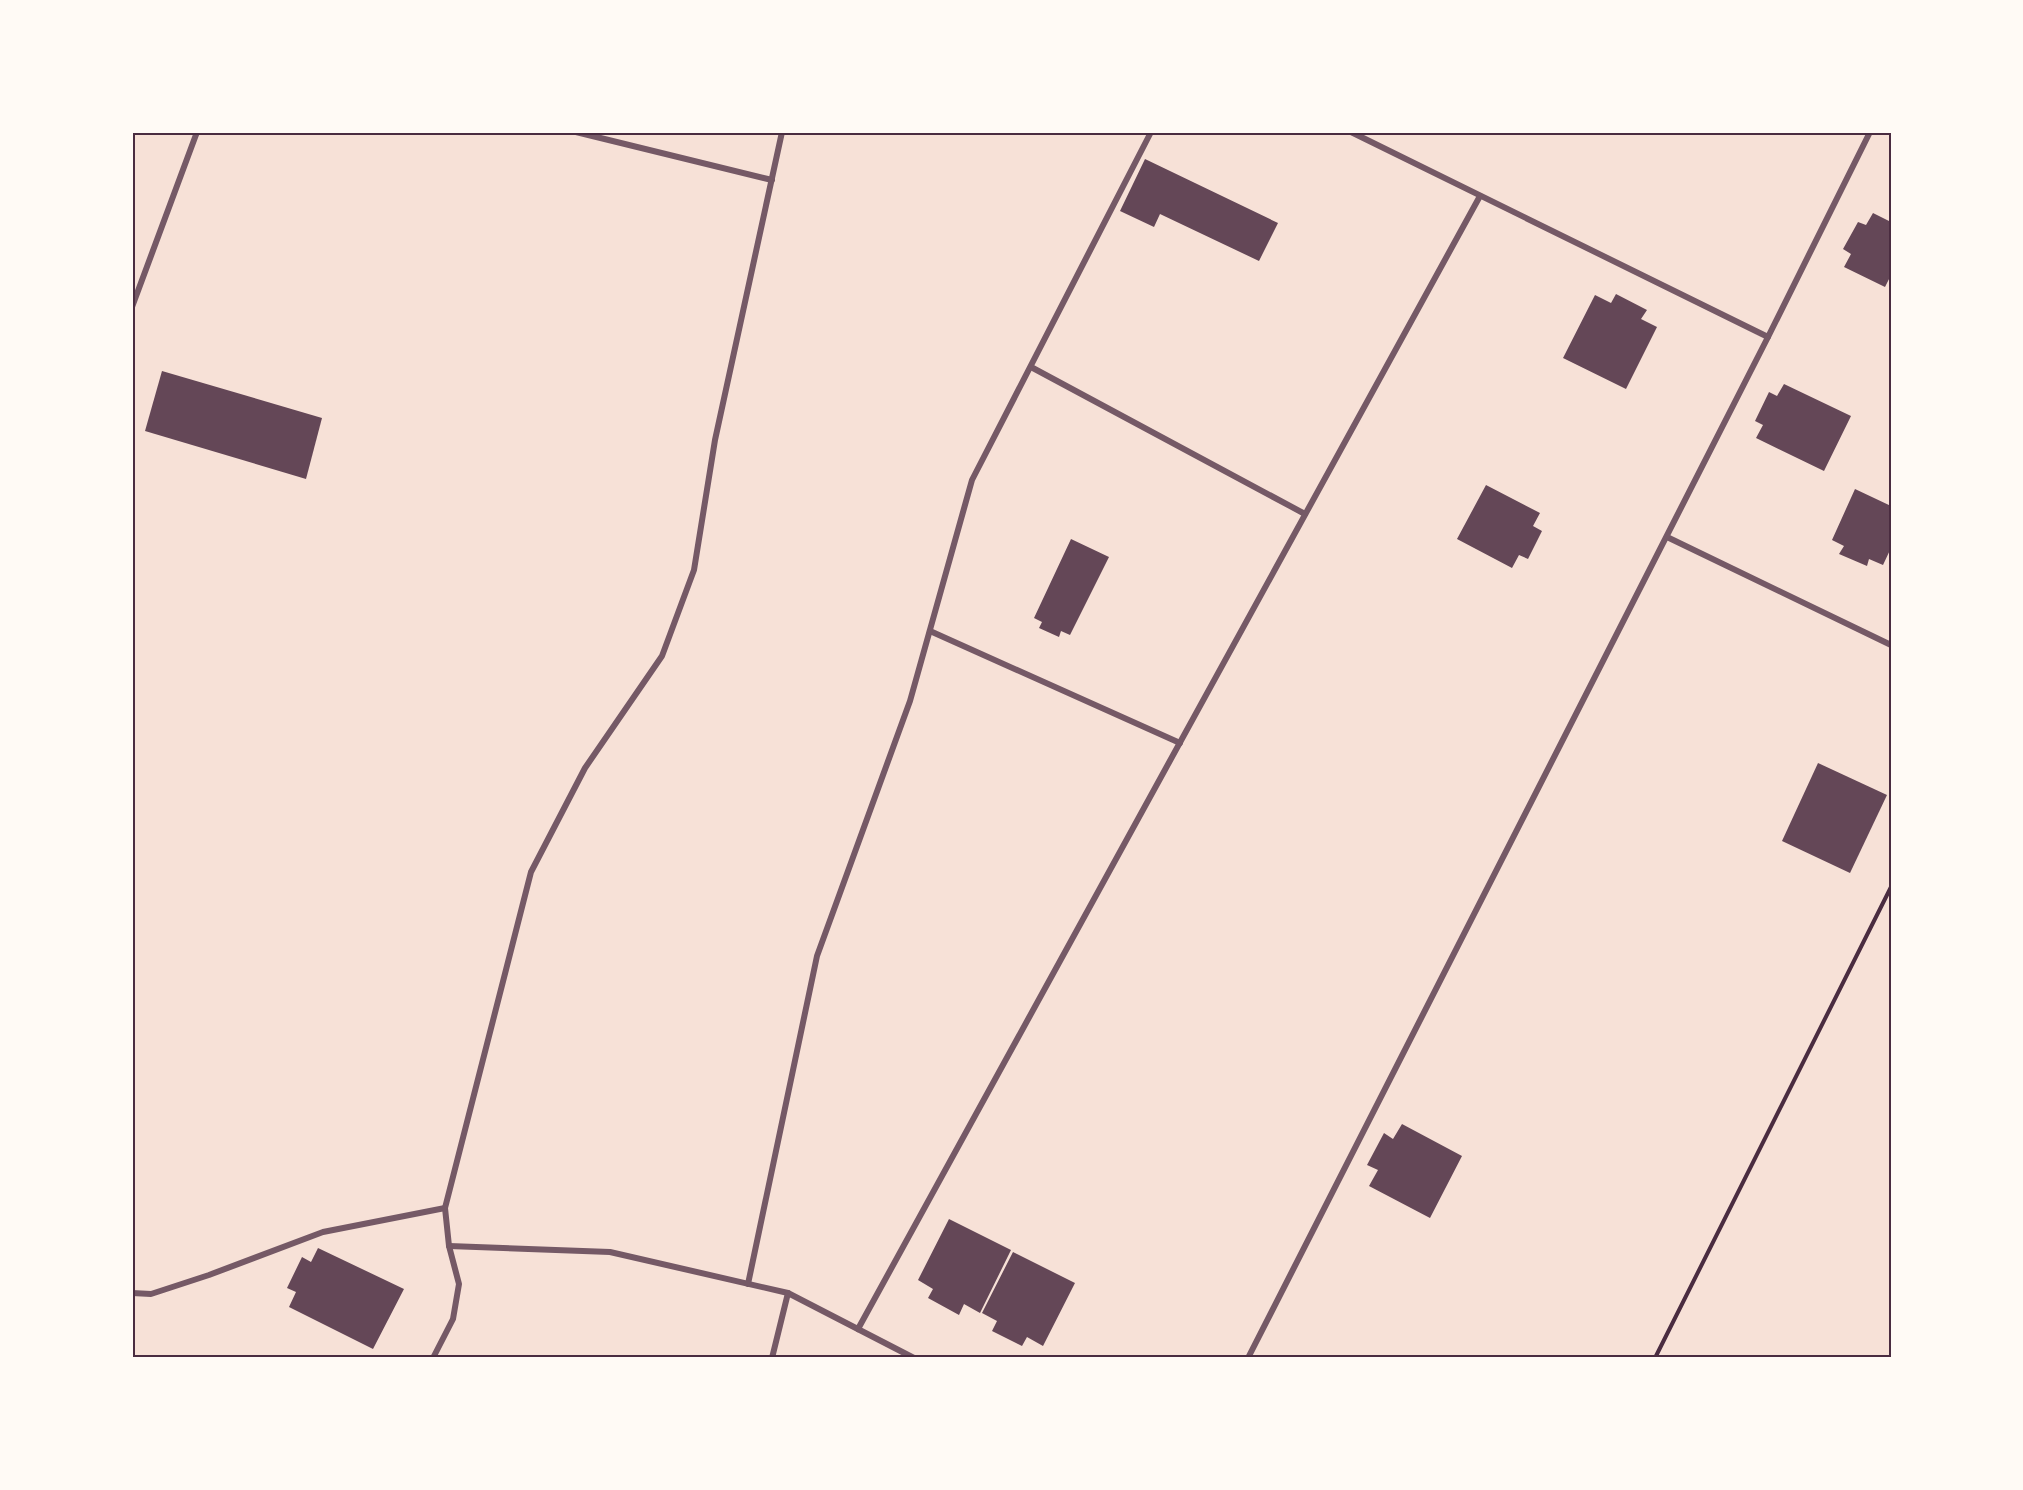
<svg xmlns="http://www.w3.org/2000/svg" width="2023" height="1490" viewBox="0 0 2023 1490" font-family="'Open Sans',sans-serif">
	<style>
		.building { fill: #644757 }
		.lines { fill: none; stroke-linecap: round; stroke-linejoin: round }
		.path { stroke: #4a2c40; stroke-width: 4 }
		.minor { stroke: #755966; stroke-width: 6 }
		.neatline { fill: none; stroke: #4a2c40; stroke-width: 2 }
	</style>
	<rect width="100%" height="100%" fill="#f7e1d7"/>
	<g class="building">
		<path d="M1145,159L1278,223L1259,261L1160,214L1154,227L1120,211Z"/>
		<path d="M1873,213L1891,222V275L1885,287L1844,267L1851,254L1843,249L1858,222L1866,225Z"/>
		<path d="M1616,294L1647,310L1641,319L1657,327L1626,389L1563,358L1595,295L1611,303Z"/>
		<path d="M162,371L322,418L306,479L145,431Z"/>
		<path d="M1784,384L1851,416L1824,471L1756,438L1763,425L1755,421L1769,392L1777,396Z"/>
		<path d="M1486,485L1540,513L1533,526L1542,531L1528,559L1519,555L1512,568L1457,539Z"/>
		<path d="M1855,489L1891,506V548L1883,565L1869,559L1867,566L1839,554L1844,546L1832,540Z"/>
		<path d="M1071,539L1109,557L1070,635L1061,631L1059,637L1039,628L1042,622L1034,618Z"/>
		<path d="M1818,763L1887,795L1850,873L1782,841Z"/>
		<path d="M1402,1124L1462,1156L1430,1218L1369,1186L1378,1170L1367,1165L1384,1133L1393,1139Z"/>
		<path d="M949,1219L1011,1250L980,1313L964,1304L959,1315L928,1298L933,1289L918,1280Z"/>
		<path d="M318,1248L404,1289L373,1349L289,1307L296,1292L287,1288L302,1257L311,1262Z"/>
		<path d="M1013,1252L1075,1283L1043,1346L1027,1337L1022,1346L992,1331L997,1321L982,1313Z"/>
	</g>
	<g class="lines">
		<path class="path" d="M1655,1358L1891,887"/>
		<g class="minor">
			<path d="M576,132L772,180"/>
			<path d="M1351,132L1768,337"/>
			<path d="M132,307L197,132"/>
			<path d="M1031,367L1305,514"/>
			<path d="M1667,537L1891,645"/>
			<path d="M930,631L1180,743"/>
			<path d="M449,1246L610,1252L788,1293L914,1358"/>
			<path d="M748,1284L817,956L910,701L972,480L1151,132"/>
			<path d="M132,1293L151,1294L209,1275L323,1232L445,1208"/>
			<path d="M858,1329L1480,196"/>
			<path d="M433,1358L453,1319L459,1284L449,1246L445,1208L531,872L585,768L662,656L694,570L715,440L782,132"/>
			<path d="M772,1358L788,1293"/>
			<path d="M1248,1358L1768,337L1870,132"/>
		</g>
	</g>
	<rect width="2023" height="1490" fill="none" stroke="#fffaf5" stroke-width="267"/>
	<rect x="134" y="134" width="1756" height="1222" class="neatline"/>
</svg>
